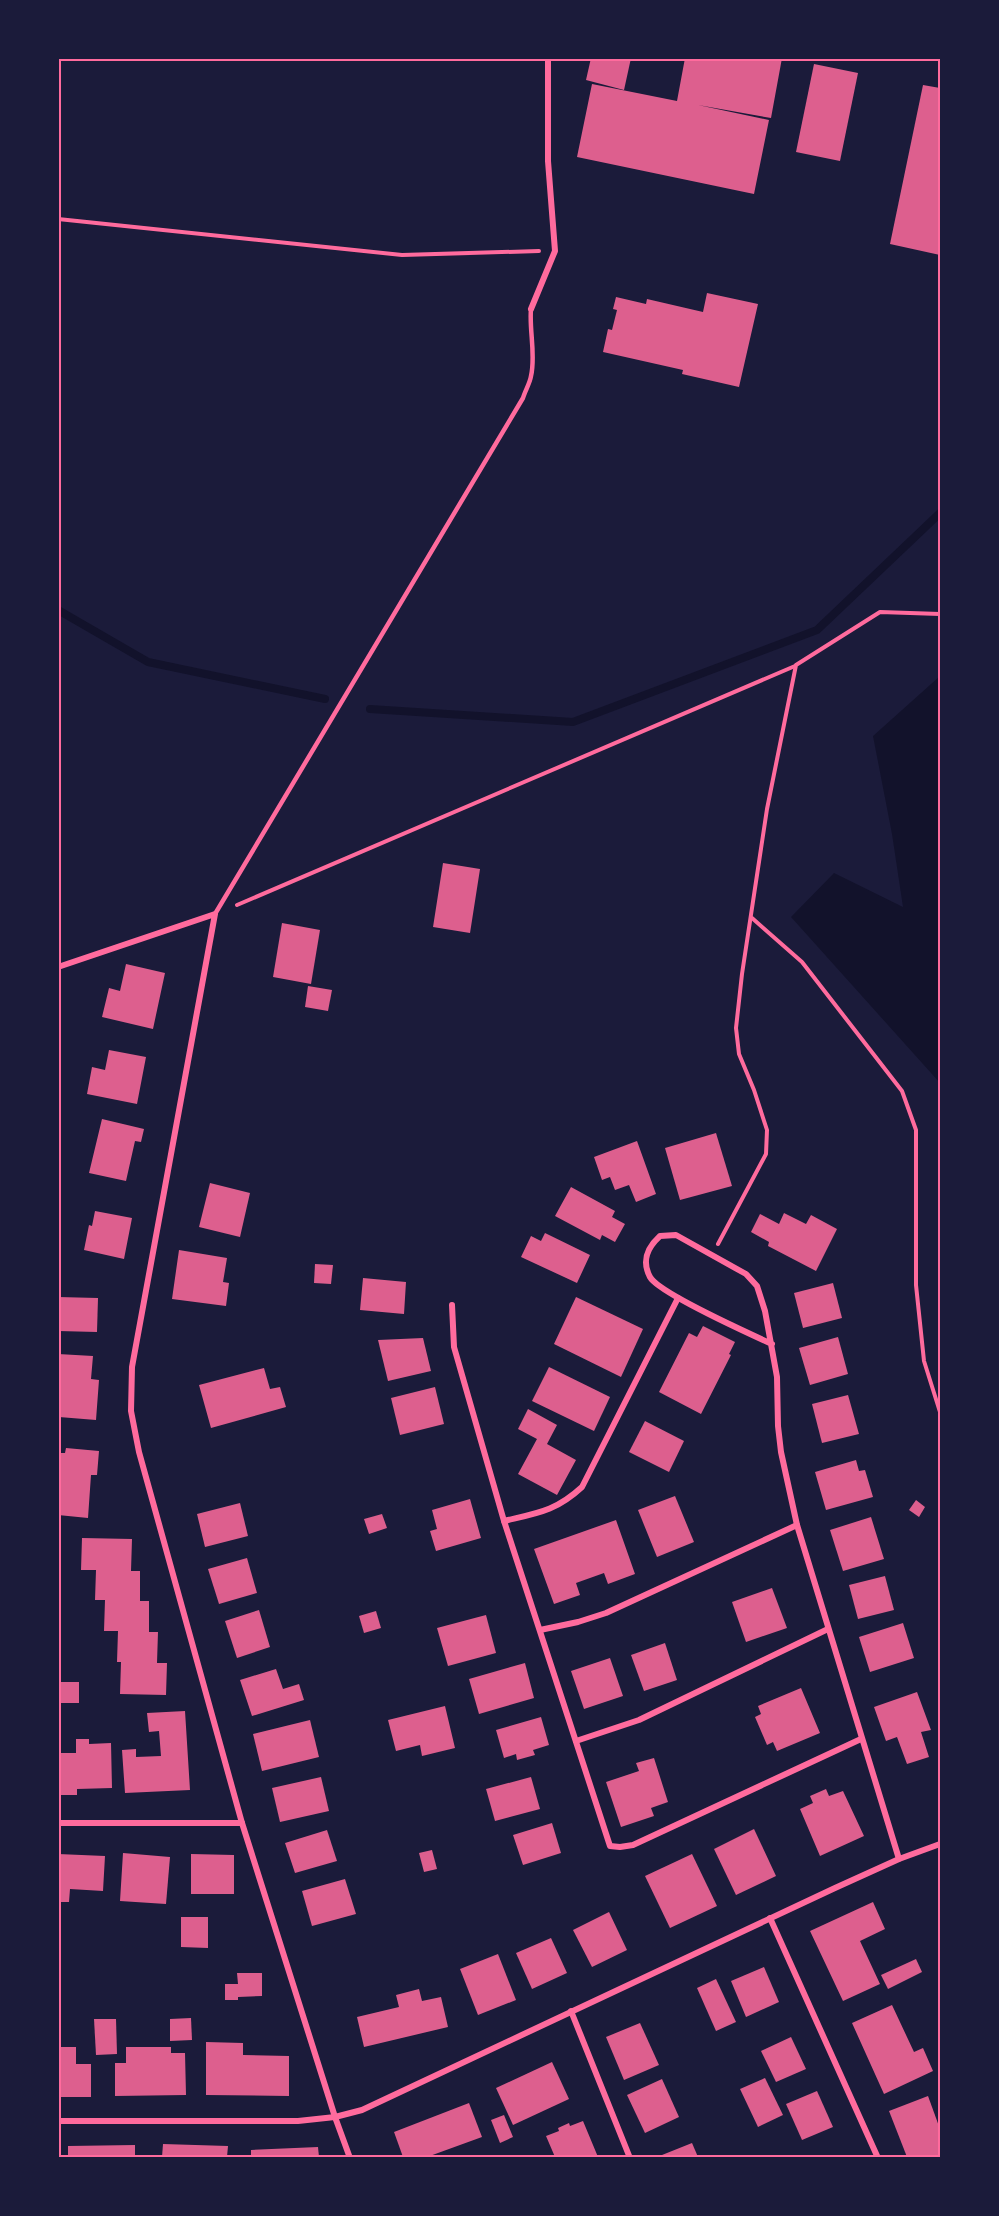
<svg xmlns="http://www.w3.org/2000/svg" width="999" height="2216" viewBox="0 0 999 2216" font-family="'Source Sans 3',sans-serif">
	<style>
		.water { fill: #12122b }
		.lines { fill: none; stroke-linecap: round; stroke-linejoin: round }
		.stream { stroke: #12122b; stroke-width: 8 }
		.building { fill: #dd5f8e }
		.path { stroke: #ff6b9d; stroke-width: 4 }
		.service { stroke: #ff6b9d; stroke-width: 4.5 }
		.minor { stroke: #ff6b9d; stroke-width: 6 }
		.neatline { fill: none; stroke: #ff6b9d; stroke-width: 2 }
	</style>
	<rect width="100%" height="100%" fill="#1b1b3a"/>
	<path class="water" d="M940,676V1083L791,917L834,873L903,907L892,834L873,736Z"/>
	<g class="lines">
		<g class="stream">
			<path d="M58,610L148,662L325,699"/>
			<path d="M370,709L573,722L817,630L940,513"/>
		</g>
	</g>
	<g class="building">
		<path d="M591,58H631L624,90L586,80Z"/>
		<path d="M685,58H782L771,118L698,105L769,120L754,194L577,157L592,84L677,101Z"/>
		<path d="M814,64L858,73L840,161L796,152Z"/>
		<path d="M923,85L940,88V255L890,244Z"/>
		<path d="M707,293L758,304L739,387L682,374L683,370L603,352L608,329L612,330L617,310L613,309L616,297L646,304L647,299L703,312Z"/>
		<path d="M443,863L480,869L470,933L433,927Z"/>
		<path d="M282,923L320,930L311,984L273,977Z"/>
		<path d="M126,964L165,973L153,1029L102,1017L109,988L120,991Z"/>
		<path d="M308,986L332,990L328,1011L305,1007Z"/>
		<path d="M109,1050L146,1057L137,1104L87,1094L92,1067L105,1070Z"/>
		<path d="M102,1119L144,1129L141,1142L135,1141L126,1181L89,1173Z"/>
		<path d="M716,1133L732,1186L680,1200L665,1148Z"/>
		<path d="M637,1141L656,1194L636,1202L629,1185L615,1190L610,1177L602,1180L594,1157Z"/>
		<path d="M210,1183L250,1193L240,1237L199,1227Z"/>
		<path d="M571,1187L615,1211L612,1217L625,1224L615,1242L602,1235L600,1240L555,1216Z"/>
		<path d="M95,1211L132,1218L124,1259L84,1250L89,1225L92,1226Z"/>
		<path d="M784,1213L806,1224L811,1215L837,1229L816,1271L768,1246L769,1242L751,1232L760,1214L779,1224Z"/>
		<path d="M545,1233L590,1255L577,1283L521,1257L531,1236L541,1241Z"/>
		<path d="M179,1250L227,1258L223,1282L229,1283L226,1306L172,1299Z"/>
		<path d="M315,1264L333,1265L331,1284L314,1283Z"/>
		<path d="M363,1278L406,1282L404,1314L360,1310Z"/>
		<path d="M833,1283L842,1318L803,1328L794,1293Z"/>
		<path d="M58,1297L98,1298L97,1332L58,1331Z"/>
		<path d="M576,1297L643,1329L621,1377L554,1344Z"/>
		<path d="M703,1326L735,1342L729,1354L731,1355L701,1414L659,1392L689,1333L697,1337Z"/>
		<path d="M838,1337L848,1374L810,1385L799,1348Z"/>
		<path d="M423,1338L431,1371L388,1381L378,1340Z"/>
		<path d="M58,1354L93,1356L91,1379L99,1380L96,1420L59,1417Z"/>
		<path d="M549,1367L610,1397L594,1431L532,1401Z"/>
		<path d="M264,1368L270,1389L280,1387L286,1407L211,1428L199,1385Z"/>
		<path d="M435,1387L444,1424L400,1435L391,1398Z"/>
		<path d="M848,1395L859,1434L822,1443L812,1404Z"/>
		<path d="M528,1409L557,1425L547,1444L576,1460L557,1495L518,1474L537,1439L518,1429Z"/>
		<path d="M645,1421L684,1441L669,1472L629,1452Z"/>
		<path d="M66,1448L99,1451L97,1475H91L88,1518L58,1515V1453H65Z"/>
		<path d="M856,1460L859,1471L865,1470L873,1497L826,1510L815,1472Z"/>
		<path d="M675,1496L694,1542L657,1557L638,1510Z"/>
		<path d="M470,1499L481,1538L436,1551L430,1531L437,1529L432,1510Z"/>
		<path d="M916,1500L925,1507L919,1517L909,1510Z"/>
		<path d="M240,1503L248,1536L205,1547L197,1514Z"/>
		<path d="M382,1514L387,1528L369,1534L364,1519Z"/>
		<path d="M871,1517L884,1559L843,1571L830,1530Z"/>
		<path d="M616,1520L635,1574L608,1584L604,1573L576,1583L580,1595L554,1604L534,1549Z"/>
		<path d="M82,1538L132,1539L131,1571H140V1601H149V1632H158L157,1663H167L166,1695L120,1694L121,1662H117L118,1631H104L105,1600H95L96,1570H81Z"/>
		<path d="M247,1558L257,1593L219,1604L208,1569Z"/>
		<path d="M885,1576L894,1610L858,1619L849,1585Z"/>
		<path d="M772,1588L787,1628L746,1642L732,1602Z"/>
		<path d="M259,1610L270,1647L237,1658L225,1621Z"/>
		<path d="M376,1611L381,1628L364,1633L359,1616Z"/>
		<path d="M486,1615L496,1653L448,1666L437,1628Z"/>
		<path d="M903,1623L914,1658L870,1672L859,1637Z"/>
		<path d="M665,1643L677,1680L644,1691L631,1655Z"/>
		<path d="M610,1658L623,1696L584,1709L571,1671Z"/>
		<path d="M525,1663L534,1698L479,1714L469,1679Z"/>
		<path d="M276,1669L283,1689L299,1684L304,1700L252,1716L240,1680Z"/>
		<rect x="58" y="1682" width="21" height="21"/>
		<path d="M801,1688L820,1733L777,1751L773,1742L767,1745L755,1717L761,1714L758,1706Z"/>
		<path d="M917,1692L931,1730L921,1732L929,1757L907,1764L897,1737L886,1741L874,1707Z"/>
		<path d="M445,1706L455,1748L422,1756L420,1745L396,1751L388,1720Z"/>
		<path d="M185,1711L190,1790L125,1793L122,1750L136,1749V1757L161,1756L159,1731L149,1732L147,1713Z"/>
		<path d="M541,1717L549,1745L533,1750L535,1755L517,1760L516,1754L504,1758L496,1730Z"/>
		<path d="M310,1720L319,1757L262,1771L253,1734Z"/>
		<path d="M76,1739H89V1744L111,1743L112,1788L77,1789V1795H58V1753H76Z"/>
		<path d="M654,1758L668,1802L651,1808L654,1816L621,1827L606,1782L639,1771L636,1763Z"/>
		<path d="M321,1777L329,1811L280,1822L272,1788Z"/>
		<path d="M531,1777L540,1809L495,1821L486,1789Z"/>
		<path d="M826,1789L829,1796L843,1791L864,1836L820,1856L800,1809L813,1803L810,1796Z"/>
		<path d="M552,1823L561,1853L523,1865L513,1835Z"/>
		<path d="M754,1829L776,1876L736,1895L714,1849Z"/>
		<path d="M327,1830L337,1861L295,1873L285,1843Z"/>
		<path d="M432,1850L437,1869L424,1872L419,1853Z"/>
		<path d="M123,1853L170,1857L166,1904L120,1901Z"/>
		<path d="M58,1854L105,1856L103,1891L70,1889L69,1902H58Z"/>
		<path d="M191,1854L234,1855V1894H191Z"/>
		<path d="M692,1854L717,1906L670,1928L645,1876Z"/>
		<path d="M345,1879L356,1914L312,1926L302,1891Z"/>
		<path d="M873,1902L885,1929L860,1941L880,1984L843,2001L810,1931Z"/>
		<path d="M609,1912L627,1950L592,1967L573,1930Z"/>
		<path d="M181,1917H208V1948L181,1947Z"/>
		<path d="M551,1938L567,1973L532,1989L516,1953Z"/>
		<path d="M498,1954L516,2000L478,2015L460,1969Z"/>
		<path d="M916,1959L922,1972L888,1989L881,1975Z"/>
		<path d="M764,1967L779,2002L746,2017L731,1981Z"/>
		<path d="M237,1973H262V1996L238,1997V2000H225V1984H238Z"/>
		<path d="M716,1979L736,2022L716,2031L697,1988Z"/>
		<path d="M419,1989L422,2001L441,1997L448,2027L364,2047L357,2017L399,2007L396,1995Z"/>
		<path d="M892,2005L914,2052L923,2048L933,2071L884,2094L852,2023Z"/>
		<path d="M191,2018L192,2040L170,2041V2019Z"/>
		<path d="M94,2019H116L117,2054L96,2055Z"/>
		<path d="M640,2023L659,2065L624,2080L606,2037Z"/>
		<path d="M791,2037L806,2069L776,2082L761,2051Z"/>
		<path d="M206,2042L243,2043V2055L289,2056V2096L206,2095Z"/>
		<path d="M58,2047H76V2064H91V2097H58Z"/>
		<path d="M126,2047H171V2053H185L186,2095L115,2096V2063H126Z"/>
		<path d="M552,2062L569,2099L513,2125L496,2088Z"/>
		<path d="M765,2078L783,2115L758,2127L740,2089Z"/>
		<path d="M662,2079L679,2117L645,2133L627,2095Z"/>
		<path d="M817,2091L833,2127L802,2140L786,2104Z"/>
		<path d="M928,2096L940,2129V2157H907L889,2111Z"/>
		<path d="M469,2103L482,2137L427,2157H403L394,2132Z"/>
		<path d="M504,2115L513,2137L500,2143L491,2120Z"/>
		<path d="M583,2121L598,2157H555L546,2136L559,2131L558,2128L569,2123L570,2126Z"/>
		<path d="M692,2143L698,2157H657Z"/>
		<path d="M163,2144L228,2146L227,2157H162Z"/>
		<path d="M135,2145V2157H68V2146Z"/>
		<path d="M318,2147L319,2157H251V2150Z"/>
	</g>
	<g class="lines">
		<g class="path">
			<path d="M58,219L402,255L539,251"/>
			<path d="M237,905L795,666"/>
			<path d="M752,918L802,962L902,1091L916,1130V1285L924,1361L940,1412"/>
			<path d="M718,1244L766,1154L767,1130L754,1090L739,1054L736,1028L742,974L767,809L796,665L880,612L940,614"/>
		</g>
		<path class="service" d="M215,914L523,398C525,391 530,383 531,376C536,355 529,330 531,309"/>
		<g class="minor">
			<path d="M531,309L555,251L548,161V58"/>
			<path d="M58,967L215,914L132,1367L131,1411L139,1452L242,1823L335,2117L350,2158"/>
			<path d="M452,1305L454,1347L504,1521L610,1846L620,1847L633,1845L861,1739"/>
			<path d="M772,1344C750,1334 658,1292 650,1277C641,1260 648,1247 660,1236L676,1235L746,1274L757,1286L765,1311L777,1377L778,1426L781,1452L797,1525L899,1859"/>
			<path d="M504,1521C538,1513 556,1511 582,1487L678,1298"/>
			<path d="M540,1630L578,1622L606,1613L797,1525"/>
			<path d="M576,1741L639,1720L828,1629"/>
			<path d="M58,1823H242"/>
			<path d="M770,1918L878,2158"/>
			<path d="M571,2011L630,2158"/>
			<path d="M58,2121H298L335,2117L362,2110L835,1888L899,1859L940,1844"/>
		</g>
	</g>
	<rect width="999" height="2216" fill="none" stroke="#1b1b3a" stroke-width="120"/>
	<rect x="60" y="60" width="879" height="2096" class="neatline"/>
</svg>
